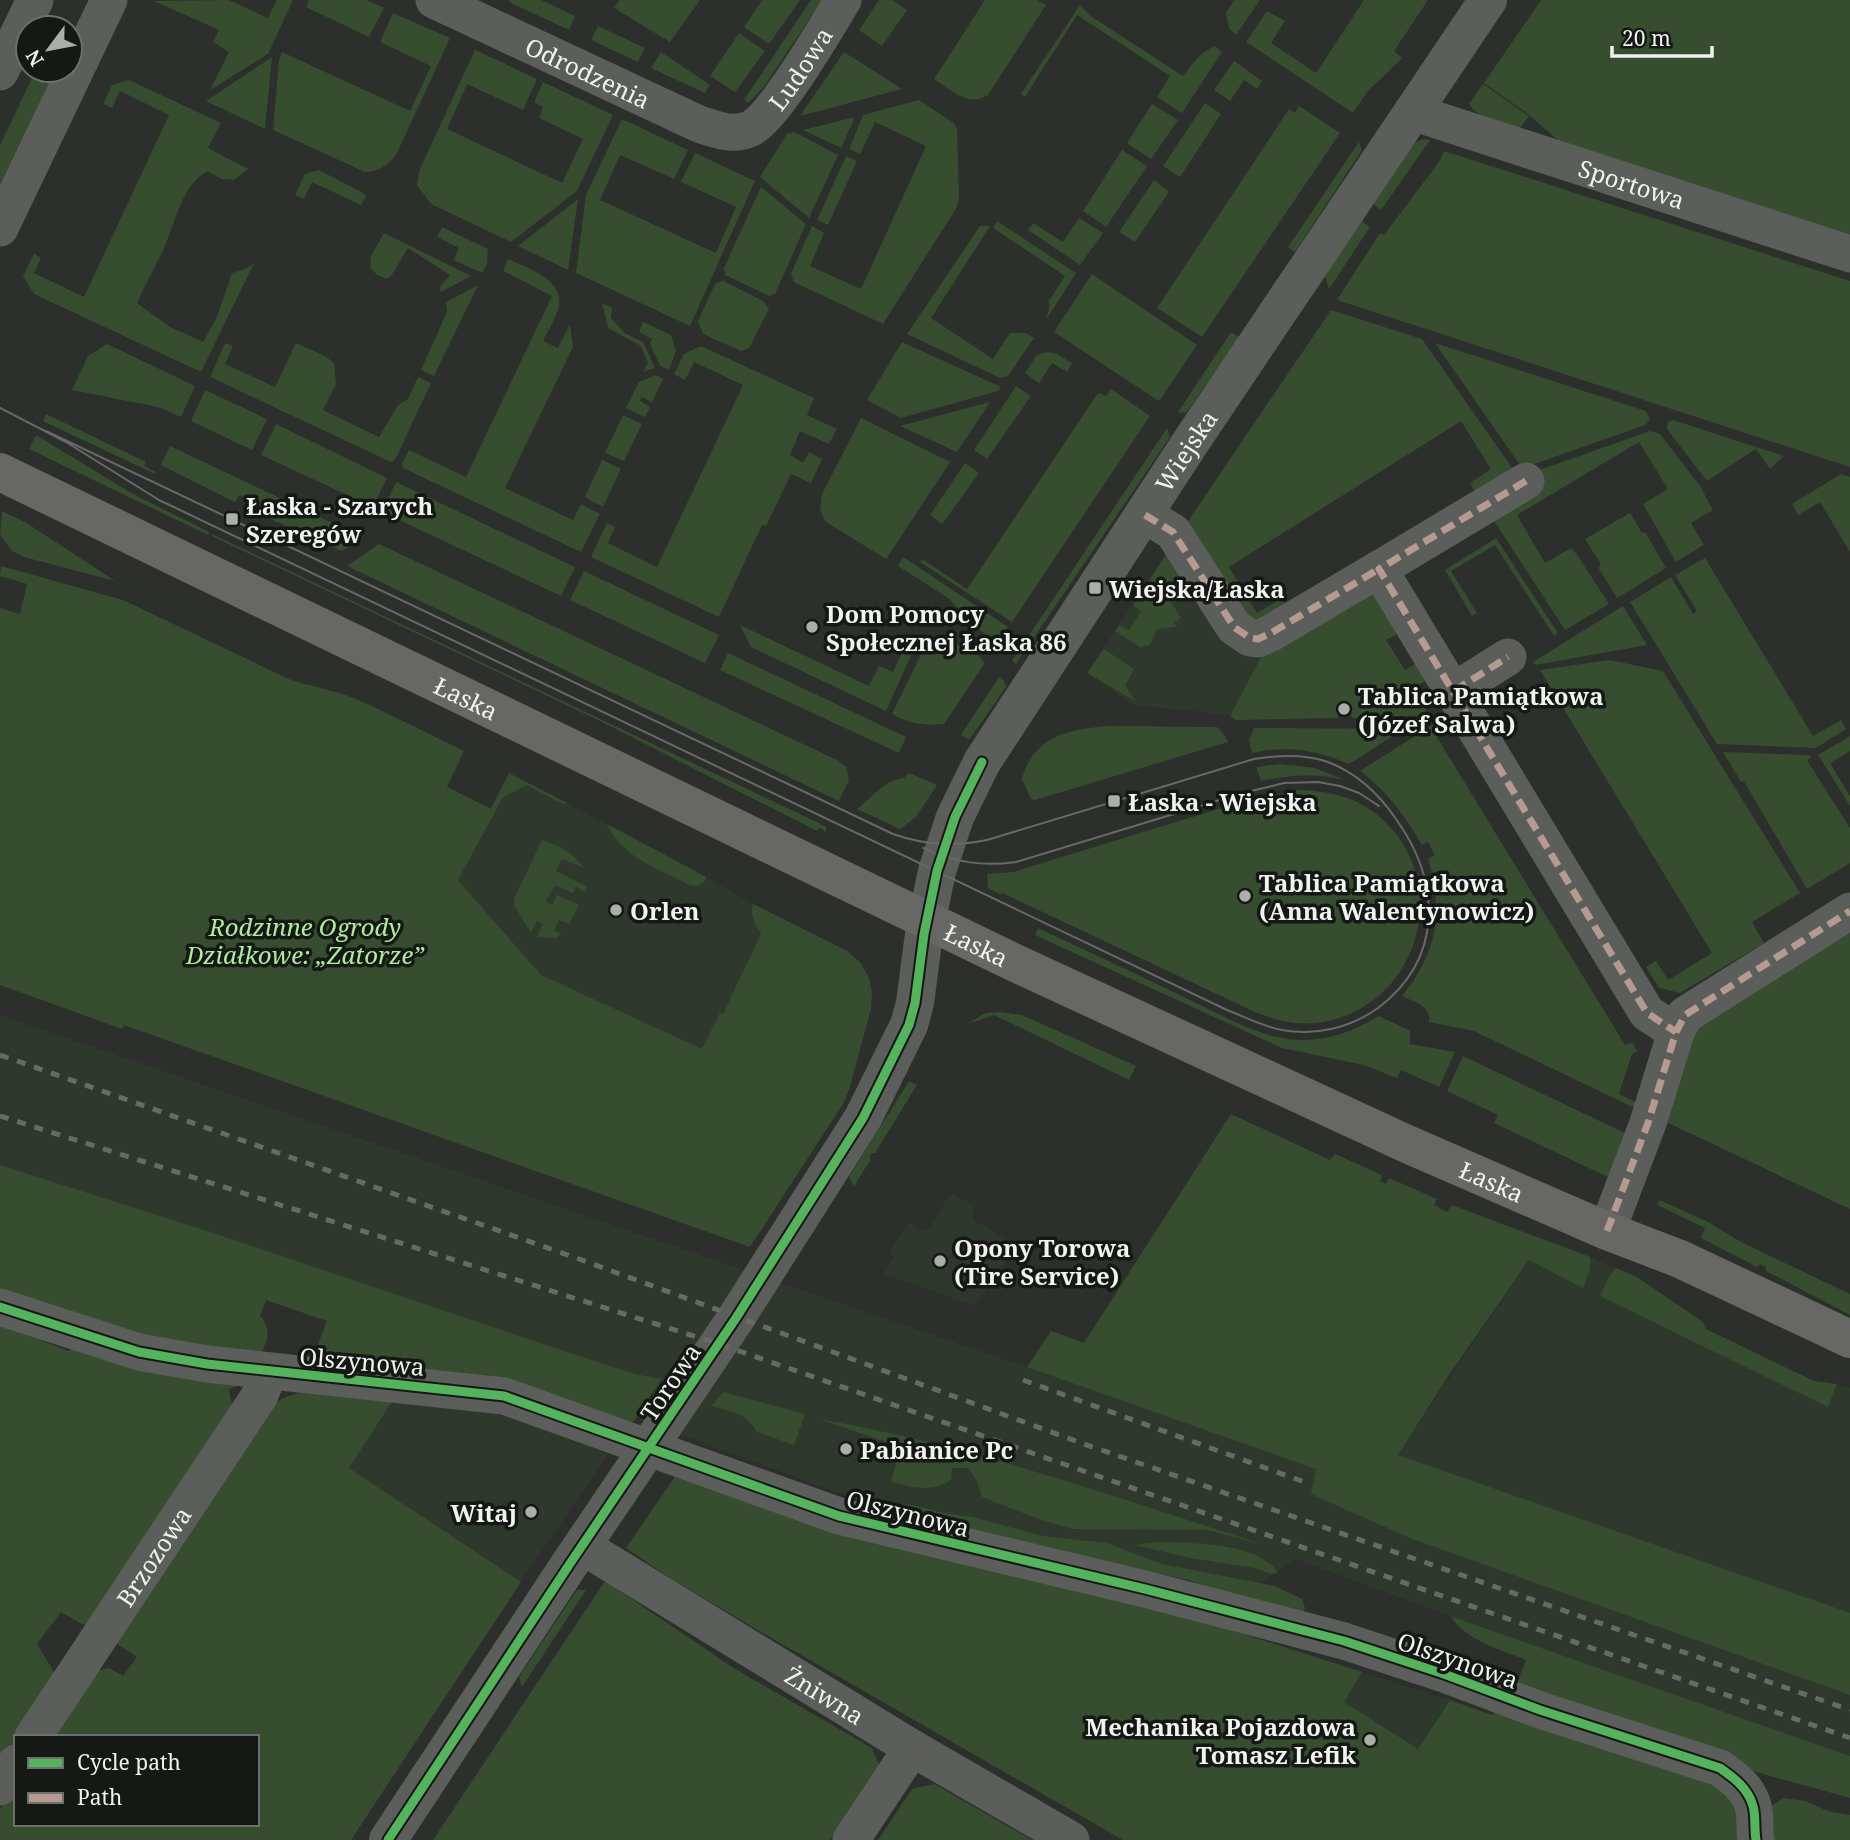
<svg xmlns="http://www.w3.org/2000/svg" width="1850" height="1840" viewBox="0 0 1850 1840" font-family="'Noto Serif',serif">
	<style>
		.built { fill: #2f382c }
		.green { fill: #364e2f }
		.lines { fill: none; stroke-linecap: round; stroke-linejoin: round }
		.minor { stroke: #5c5e5b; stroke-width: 37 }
		.tertiary { stroke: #5c5e5b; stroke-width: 38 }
		.secondary { stroke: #676866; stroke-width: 38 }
		.tram { stroke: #686a67; stroke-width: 2 }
		.rail { stroke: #686a67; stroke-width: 5; stroke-dasharray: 9 9; stroke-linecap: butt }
		.quiet { stroke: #b69a8f; stroke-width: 7; stroke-dasharray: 14 7; stroke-linecap: butt }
		.cycleway-casing { stroke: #151814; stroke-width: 13 }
		.cycleway { stroke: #56b35d; stroke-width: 9 }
		.poi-dot { fill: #abafaa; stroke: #151814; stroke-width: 2.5 }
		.labels { text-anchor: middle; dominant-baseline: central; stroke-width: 7; stroke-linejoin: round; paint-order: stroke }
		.street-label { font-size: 24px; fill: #f0f4ef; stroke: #151814 }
		.poi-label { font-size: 24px; font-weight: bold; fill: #f0f4ef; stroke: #151814; text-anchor: start }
		.park-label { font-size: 24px; font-style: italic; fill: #aeec9e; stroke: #151814 }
	</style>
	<rect width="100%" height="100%" fill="#2c2f2b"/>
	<g class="built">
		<path d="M1172,545L1266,648L1231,715L1133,705L1087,673Z"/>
		<path d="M509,773L685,865L773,915L705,1053L549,995L443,883L491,809Z"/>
		<path d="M0,1015L1027,1367L1051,1331L1397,1455L1543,1240L1557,1243L1637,1277L1703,1322L1706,1329L1814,1381L1850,1388V1756L1450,1616L1295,1559L1246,1592L879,1508L636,1418L327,1321L0,1210Z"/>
		<path d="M951,1193L974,1205L973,1220L1017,1244L975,1306L884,1274L894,1257L889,1254L908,1222L926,1232Z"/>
		<path d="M395,1397L477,1406L576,1438L608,1454L521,1582L349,1468Z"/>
		<path d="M1362,1672L1450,1700L1397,1783L1322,1735Z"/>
	</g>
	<g class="green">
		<path d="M229,0L268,18L277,0H293L268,54L210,90L229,52L213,42L219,30L154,1Z"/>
		<path d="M309,0H366L384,8L369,37L306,7Z"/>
		<path d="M510,0H541L575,16L569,30L509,2Z"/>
		<path d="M620,0H700L670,42L614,8Z"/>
		<path d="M762,0H800L769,44L744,27Z"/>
		<path d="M811,0H822L764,87L748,103L744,100Z"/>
		<path d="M879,0H892L907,10L882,46L859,30Z"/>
		<path d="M985,0H1037L1046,5L988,95C968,108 951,90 934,79Z"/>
		<path d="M1234,0H1260L1236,35L1229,28L1226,13Z"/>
		<path d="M1364,0H1428L1394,51L1402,58L1367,92L1353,113L1246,42L1267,11L1285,21L1271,43L1316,73Z"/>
		<path d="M1541,0H1850V235L1560,142L1528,114L1484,83Z"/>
		<path d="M1080,5L1092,17L1183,76C1193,63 1199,53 1215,46L1222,52L1182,113L1157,97L1170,76L1077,15L1025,97L1021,94Z"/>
		<path d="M393,13L450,38L396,155C387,166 380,171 365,172L273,130L279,60L282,52L410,111L431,66L380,42Z"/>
		<path d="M598,26L645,48L638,62L591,40Z"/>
		<path d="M739,33L765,51L735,92L710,76Z"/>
		<path d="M475,50L537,79L523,110L467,84L447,129L562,183L583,139L539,118L543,107L534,102L543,82L613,115L577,191L511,242L431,204L417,185L419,171Z"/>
		<path d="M661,52L710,85L705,93L651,68Z"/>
		<path d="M844,52L902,89L800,116Z"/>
		<path d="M272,57L265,129L206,101Z"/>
		<path d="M1234,61L1262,81L1257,89L1244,80L1230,101L1214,90Z"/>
		<path d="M36,70H55L0,185V145Z"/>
		<path d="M129,80L221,123L208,148L248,169L234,180L222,179L207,171C181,187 176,221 164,248C156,266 145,284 137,303L170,327L203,342L217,317L232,273L246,269L254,263L201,372L34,294L23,276L34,254L41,258L34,273L84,297L169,115L120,91L112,108L103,104L112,85Z"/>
		<path d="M1483,84L1529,116L1520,128C1503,123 1479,119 1469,104Z"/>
		<path d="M919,100L954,123L957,129L959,197L957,207L883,324L794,282L791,274L812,226L824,233L810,266L861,289L926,146L875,122L860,154L849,149L863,115Z"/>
		<path d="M1205,103L1221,114L1180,177L1163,166Z"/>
		<path d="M1152,104L1178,120L1151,159L1127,143Z"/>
		<path d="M1299,106L1340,133L1202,337L1157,308L1289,109L1295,113Z"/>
		<path d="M855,117L841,148L803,130Z"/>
		<path d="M622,119L688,150L674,179L620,155L600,200L716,253L736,207L681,182L695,153L755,181L690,326L576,273L586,195Z"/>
		<path d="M794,132L838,155L809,218L760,177L787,134Z"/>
		<path d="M1424,139L1430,140L1381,210L1373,204L1414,143Z"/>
		<path d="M1359,142L1362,150L1295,252L1288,247Z"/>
		<path d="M1122,150L1147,166L1106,227L1083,211Z"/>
		<path d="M1444,151L1850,281V467L1337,300L1380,233L1384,235L1439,162Z"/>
		<path d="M846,156L857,161L828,225L817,220Z"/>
		<path d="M319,170L361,192L366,196L361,205L312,182L304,199L295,195L305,174Z"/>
		<path d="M1154,180L1169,192L1135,242L1119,232Z"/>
		<path d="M761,187L806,224L775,294L769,296L725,275L724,268Z"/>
		<path d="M578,199L568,270L518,246Z"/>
		<path d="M1079,218L1103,233L1080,265L1028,230L1033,223L1063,242Z"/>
		<path d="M997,221L1076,273L1046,320L1050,304L1048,302L1065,276L993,228Z"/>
		<path d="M1361,221L1370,227L1329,289L1325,276Z"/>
		<path d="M980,226H990L931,318L993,359L1010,333H1026L1034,338L1008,376L1000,378L907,334Z"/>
		<path d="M442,227L488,249L487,264L482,273L454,260L459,248L437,237Z"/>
		<path d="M384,233L471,276L441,292L439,288L450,275L408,248L391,276L387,279L377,275L370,267L371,256Z"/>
		<path d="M508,259C528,268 567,280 558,310C554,321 548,331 543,341L558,348L570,324L573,347L505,488L573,520L581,504L600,514L581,552L403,468L402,464L409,450L466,477L552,296L503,271Z"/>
		<path d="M1092,274L1197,345L1159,401L1054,332Z"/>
		<path d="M723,281L763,301L769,309L749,348L741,351L703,334L698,321L715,284Z"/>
		<path d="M478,285L434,376L421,370L447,312L446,302Z"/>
		<path d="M602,303L612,308L611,318L625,333L643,342L655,368L643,372L648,363L641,346L608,328Z"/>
		<path d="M1331,310L1422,339L1517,475L1480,500L1470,483L1491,469L1461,421L1229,567L1257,613L1282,598L1292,614L1257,630L1182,530Z"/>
		<path d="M643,322L671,335L676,351L669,370L660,366L650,344L652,339L639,332Z"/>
		<path d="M1231,332L1239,337L1186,413L1178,412Z"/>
		<path d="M902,342L1001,387L998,391L901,418L867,400Z"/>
		<path d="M225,343L233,346L225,364L275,387L296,343L325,356L334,363L336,384L323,410L379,437L398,405L408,399L418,377L431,383L395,460L391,462L210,377Z"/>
		<path d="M1435,343L1646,411L1650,420L1645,425L1526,467L1520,465Z"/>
		<path d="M107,344L195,386L181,417L158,407L72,390L88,356Z"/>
		<path d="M701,346L814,398L807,415L837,429L829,444L800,431L790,455L803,463L809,452L822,459L811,483L791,474L766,526L762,525L719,617L591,557L607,523L615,527L608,543L657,567L743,385L694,362L685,380L674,374L684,354Z"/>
		<path d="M1047,352L1057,354L1072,363L1067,372L1052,363L1039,383L1025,373L1037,355Z"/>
		<path d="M656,375L663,379L652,402L642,397L640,401L650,407L645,417L626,408L639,382Z"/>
		<path d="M1016,386L1031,396L987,459L974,450Z"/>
		<path d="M1111,389L1150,416L1012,622L920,562L922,559L967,589L1098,393L1106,396Z"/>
		<path d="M205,390L267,419L252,450L191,421Z"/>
		<path d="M990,402L957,452L900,426Z"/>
		<path d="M46,414L146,462L144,466L156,472L155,474L43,421Z"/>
		<path d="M623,415L642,424L624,461L605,453Z"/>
		<path d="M861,418L950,462L886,559L826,522L820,511L822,494Z"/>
		<path d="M1673,420L1784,456L1770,469L1756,449L1707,481L1667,429L1668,422Z"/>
		<path d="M276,424L387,478L373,507L261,455Z"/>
		<path d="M1167,428L1170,437L1016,664L1012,661Z"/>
		<path d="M1650,431L1660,434L1700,486L1713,510L1691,523L1704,545L1676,562L1643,504L1668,489L1639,442L1517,515L1545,563L1571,548L1578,556L1609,604L1565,630L1489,513L1531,473Z"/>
		<path d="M36,435L133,494L209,532L208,535L29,449Z"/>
		<path d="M170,446L347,530L350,528L363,537L342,551L266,517L268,510L239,495L235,502L161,465Z"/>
		<path d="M602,460L621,469L603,507L585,497Z"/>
		<path d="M965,463L979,473L942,524L930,515Z"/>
		<path d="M1841,474L1850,477V552L1820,502L1798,515L1792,504Z"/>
		<path d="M396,482L575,567L561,596L382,512Z"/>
		<path d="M2,511L25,522L115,581L24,557L12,551L0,535Z"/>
		<path d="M1630,513L1642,533L1645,532L1666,568L1617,598L1599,569L1600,563L1585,539Z"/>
		<path d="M212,534L827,827L824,834V830L819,828L817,831L600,721L212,536Z"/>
		<path d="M1496,538L1558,633L1554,636L1495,545L1451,571L1477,613L1472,616L1445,570Z"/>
		<path d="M379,544L837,760L846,767L849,780L839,801L347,566Z"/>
		<path d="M1172,545L1190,571L1163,590L1181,618L1174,623L1177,627L1157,629L1150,645L1140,647L1115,631L1119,625L1129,630L1141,611L1133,605Z"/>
		<path d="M903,557L1008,627L996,646L948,598L898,566Z"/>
		<path d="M1705,558L1813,736L1841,720L1846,729L1816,748L1717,744L1630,602L1671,577L1693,614L1697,611L1675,575Z"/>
		<path d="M1,566L123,600L291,680L346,695L368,704L464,751L447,787L491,809L509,773L567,803L563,804L527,785L503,797L458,880L541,975L702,1049L720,1013L723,1014L761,934C756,924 749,916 753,904L847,951L861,963L869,978L872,993L871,1009L849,1090L843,1104L750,1247L124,1025L122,1029L0,985V608L20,614L27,584L0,576Z"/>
		<path d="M584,571L719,635L705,663L570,600Z"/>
		<path d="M1370,584L1408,628L1386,640L1405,670L1424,659L1434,675L1413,689L1429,715L1352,718L1349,703L1337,708L1338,718L1236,720L1231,717L1232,712L1266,648Z"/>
		<path d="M1623,606L1647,645L1535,665L1533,662Z"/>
		<path d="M740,625L869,686L879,666L893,672L910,636L918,640L886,711L751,647Z"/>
		<path d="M942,637C956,638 963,652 975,652L985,663L944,724C923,726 911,724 892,714L926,644Z"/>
		<path d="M1104,649L1134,669L1125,685L1135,701L1087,673Z"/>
		<path d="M728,653L906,737L899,753L720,670Z"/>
		<path d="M1609,660L1663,671L1800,893L1752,922L1764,943L1680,993L1659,988L1646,967L1656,961L1668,980L1712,953L1540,670Z"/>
		<path d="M999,677L1004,681L1006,687L969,740L961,735Z"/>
		<path d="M1456,710L1462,717L1435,734L1625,1045L1633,1043L1637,1051L1632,1054L1619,1094L1642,1105L1639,1110L1474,1031L1429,1022C1432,1006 1414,1002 1402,996C1437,953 1444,912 1428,859L1435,855L1428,842L1422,845C1405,816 1387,791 1360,771Z"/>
		<path d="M1109,726L1217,727L1224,734L1228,742L1035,800L1031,799L1022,779C1033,736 1069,729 1109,726Z"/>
		<path d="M1254,728L1404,729L1349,764C1317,750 1287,745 1252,753L1249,740Z"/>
		<path d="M1850,736V751L1830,763L1850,796V806L1818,755Z"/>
		<path d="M1723,752L1810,755L1811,757L1807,760L1850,828V863L1807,889L1745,783L1743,781L1741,782Z"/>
		<path d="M1280,764L1315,768L1345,780C1315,773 1291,775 1261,781L1256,767Z"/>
		<path d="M909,773L937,785L916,817L900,829L857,809C870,799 886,779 904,778Z"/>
		<path d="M1300,790C1327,791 1353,796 1375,813C1443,865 1431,971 1358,1010C1339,1020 1317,1025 1296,1023C1282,1022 1268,1017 1255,1012L1002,893L1001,895L988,888L987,874L1013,872L1238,803Z"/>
		<path d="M607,824L706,877L704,882L697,886L690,885C659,869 622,858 607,824Z"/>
		<path d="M542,840C560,846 573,853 584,868L562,859L556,871L587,887L585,892L576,887L573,893L555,885L546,902L552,905L557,895L579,905L569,924L559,920L554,930L561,934L556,938L537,937L543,924L537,921L531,933L514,905V899Z"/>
		<path d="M1850,922V1209L1662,1120L1696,1028Z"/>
		<path d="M1038,928C1088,951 1138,975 1188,999C1222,1015 1260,1038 1298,1040C1328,1041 1354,1031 1379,1016L1410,1031V1044L1455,1052L1439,1087L1401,1070L1397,1078L1364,1065L1282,1048L1035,935Z"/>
		<path d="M1000,1012L1022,1015L1136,1066L1129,1080L994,1015L967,1024L986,1013Z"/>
		<path d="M1463,1056L1627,1134L1608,1177L1494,1123L1498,1115L1447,1091Z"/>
		<path d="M909,1081L917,1085L875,1153H872L869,1157L871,1159L854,1186L849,1177Z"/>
		<path d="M1231,1114L1330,1160L1335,1154L1382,1175L1380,1181L1386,1184L1389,1178L1437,1199L1434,1205L1447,1212L1452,1205L1590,1257V1269L1583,1288L1529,1260L1449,1375L1398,1455L1850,1613V1695L1410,1538L1311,1494L1316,1469L1027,1367L1051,1331L1084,1343Z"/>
		<path d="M0,1165L213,1233L573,1354L635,1374L661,1379L636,1418L633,1422H624L598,1410L536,1390L309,1367L327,1321L266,1300L260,1316C274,1330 266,1348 255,1362L169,1347L0,1296Z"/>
		<path d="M1660,1200L1708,1222L1743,1243L1850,1294V1315L1766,1271V1267L1760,1264L1757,1267L1701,1238L1705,1228L1657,1205Z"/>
		<path d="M1616,1268L1637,1277L1703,1322L1706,1329L1814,1381L1837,1384L1828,1407L1600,1296L1610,1275Z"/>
		<path d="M0,1317L18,1331L68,1351L75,1347L241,1385L229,1389L233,1413L95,1627L82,1624L61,1612L37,1644L57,1677L0,1762Z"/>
		<path d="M325,1389L395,1397L349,1468L521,1582L351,1840H0V1809L16,1785V1824H257V1737H47L90,1672L109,1668L123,1676L137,1657L111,1640L252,1419C283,1396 286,1394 325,1389Z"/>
		<path d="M723,1392L805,1414L794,1445L757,1432C747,1413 730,1411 711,1406Z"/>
		<path d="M819,1419C972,1446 1117,1497 1264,1545L1208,1530L1073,1529L1041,1520L982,1497L977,1481L968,1468H952L951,1480C931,1493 913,1487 891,1482L901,1447Z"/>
		<path d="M676,1475L1184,1615L1362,1672L1344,1702L1418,1749L1450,1700L1492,1715L1498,1709L1714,1778L1740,1803V1840H1123L761,1632L670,1578L626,1548Z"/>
		<path d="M851,1497L917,1506L944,1513L973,1517L1042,1536L1107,1543L1162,1564L1275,1586L1302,1599L1305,1608L1302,1615L1241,1600L1189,1580L1024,1543L879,1508Z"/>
		<path d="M1159,1542C1191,1543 1259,1542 1278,1573L1272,1574L1255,1568L1190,1558L1135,1545Z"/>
		<path d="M605,1581L735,1669L872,1748L880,1767L830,1840H433Z"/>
		<path d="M577,1590H586L522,1687L519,1677Z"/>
		<path d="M1450,1616L1850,1756V1798L1756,1772L1729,1760L1516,1686L1526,1660C1497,1648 1469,1642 1450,1616Z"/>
		<path d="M934,1784L1032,1840H878L912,1789Z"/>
		<path d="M1784,1798L1805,1801L1828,1811L1850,1815V1840H1772L1770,1807Z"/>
	</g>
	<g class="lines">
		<g class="minor">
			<path id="s1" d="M434,0L699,124C715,129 731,136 747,130C772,122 827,26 843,0"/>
			<path d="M0,72L35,0"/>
			<path id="s2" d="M1412,112L1850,254"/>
			<path d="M0,228L109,0"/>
			<path d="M1526,481L1379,569L1647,1013L1676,1032"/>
			<path d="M1145,515L1173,532L1234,627L1250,638L1258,639L1271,633L1379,569"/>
			<path d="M1454,691L1508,657"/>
			<path d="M1607,1231L1648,1123L1676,1032L1685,1015L1850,911"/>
			<path d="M0,1307L139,1352L207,1364L504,1396L839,1516L1145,1589L1344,1641L1444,1674L1540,1710L1720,1768C1734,1778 1748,1788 1753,1806C1756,1816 1754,1829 1756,1840"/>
			<path id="s3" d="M582,1546L912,1748L1071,1840"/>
			<path id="s4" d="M33,1737L260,1395L269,1372"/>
			<path d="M0,1787L16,1763"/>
			<path d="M851,1840L912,1748"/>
		</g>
		<path class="tertiary" id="s5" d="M388,1840L569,1565L736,1318L863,1118L909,1025L915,1003L924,934L937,871L955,817L982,762L1194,437L1488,0"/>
		<path class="secondary" id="s6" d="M0,472L1011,961L1407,1144L1607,1231L1680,1259L1850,1339"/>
		<g class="tram">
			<path d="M0,408L66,442L159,500L1227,1010C1245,1017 1264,1027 1282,1030C1316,1036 1350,1028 1378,1008C1444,958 1441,882 1396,819C1379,794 1357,773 1328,762C1304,754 1279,755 1254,759L987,840C953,847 925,845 893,834L46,431"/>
			<path d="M923,848C954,862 982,867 1016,862L1243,793L1284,783L1318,782L1340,786L1359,793L1379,806"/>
		</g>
		<g class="rail">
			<path d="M0,1055L579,1259L1084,1444L1850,1710"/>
			<path d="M0,1116L719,1344L1850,1738"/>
			<path d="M1023,1380L1307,1483"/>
		</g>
		<g class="quiet">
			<path d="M1526,481L1379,569L1647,1013L1676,1032"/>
			<path d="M1145,515L1173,532L1234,627L1250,638L1258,639L1271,633L1379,569"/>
			<path d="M1454,691L1508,657"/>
			<path d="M1607,1231L1648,1123L1676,1032L1685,1015L1850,911"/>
		</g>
		<defs>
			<g id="cycleway">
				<path d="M0,1307L139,1352L207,1364L504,1396L839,1516L1145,1589L1344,1641L1444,1674L1540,1710L1720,1768C1734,1778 1748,1788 1753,1806C1756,1816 1754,1829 1756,1840"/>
				<path d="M388,1840L569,1565L736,1318L863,1118L909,1025L915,1003L924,934L937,871L955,817L982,762"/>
			</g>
		</defs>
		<use href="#cycleway" class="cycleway-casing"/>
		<use href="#cycleway" class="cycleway"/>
	</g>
	<g class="poi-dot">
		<rect x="225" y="512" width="14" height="14" rx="3.5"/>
		<rect x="1088" y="581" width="14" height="14" rx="3.5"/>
		<circle cx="812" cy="627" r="7"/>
		<circle cx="1344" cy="709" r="7"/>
		<rect x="1107" y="794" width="14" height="14" rx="3.5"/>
		<circle cx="1245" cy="896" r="7"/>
		<circle cx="616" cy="910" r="7"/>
		<circle cx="940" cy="1261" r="7"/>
		<circle cx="846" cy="1449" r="7"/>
		<circle cx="531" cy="1512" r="7"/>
		<circle cx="1370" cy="1740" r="7"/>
	</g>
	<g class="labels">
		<g class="street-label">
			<text stroke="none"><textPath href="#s1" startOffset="424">Ludowa</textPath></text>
			<text stroke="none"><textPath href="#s1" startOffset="170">Odrodzenia</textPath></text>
			<text stroke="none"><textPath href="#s2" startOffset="231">Sportowa</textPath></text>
			<text stroke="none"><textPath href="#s5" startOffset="1615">Wiejska</textPath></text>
			<text stroke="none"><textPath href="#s6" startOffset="518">Łaska</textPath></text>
			<text stroke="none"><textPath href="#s6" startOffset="1085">Łaska</textPath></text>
			<text stroke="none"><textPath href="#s6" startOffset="1652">Łaska</textPath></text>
			<text transform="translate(362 1361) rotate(5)">Olszynowa</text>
			<text transform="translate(670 1382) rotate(-56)">Torowa</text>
			<text transform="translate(908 1513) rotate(14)">Olszynowa</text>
			<text stroke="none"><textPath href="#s4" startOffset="217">Brzozowa</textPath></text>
			<text transform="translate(1458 1660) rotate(19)">Olszynowa</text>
			<text stroke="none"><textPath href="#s3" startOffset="285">Żniwna</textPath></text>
		</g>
		<g class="poi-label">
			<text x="246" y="505">Łaska - Szarych<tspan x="246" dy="28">Szeregów</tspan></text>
			<text x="1109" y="588">Wiejska/Łaska</text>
			<text x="826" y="613">Dom Pomocy<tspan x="826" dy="28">Społecznej Łaska 86</tspan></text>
			<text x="1358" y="695">Tablica Pamiątkowa<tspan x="1358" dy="28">(Józef Salwa)</tspan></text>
			<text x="1128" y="801">Łaska - Wiejska</text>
			<text x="1259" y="882">Tablica Pamiątkowa<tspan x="1259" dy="28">(Anna Walentynowicz)</tspan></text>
			<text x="630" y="910">Orlen</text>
			<text x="954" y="1247">Opony Torowa<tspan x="954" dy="28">(Tire Service)</tspan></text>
			<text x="860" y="1449">Pabianice Pc</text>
			<text x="517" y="1512" text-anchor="end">Witaj</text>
			<text x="1356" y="1726" text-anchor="end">Mechanika Pojazdowa<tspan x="1356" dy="28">Tomasz Lefik</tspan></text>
		</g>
		<g class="park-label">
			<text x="305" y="926">Rodzinne Ogrody<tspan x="305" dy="28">Działkowe: „Zatorze”</tspan></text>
		</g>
	</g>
	<rect x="14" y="1735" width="245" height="91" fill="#151814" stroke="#6d706c" stroke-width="2"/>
	<rect x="28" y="1758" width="35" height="10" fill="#56b35d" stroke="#6d706c" stroke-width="2"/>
	<text x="77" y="1770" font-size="21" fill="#f0f4ef">Cycle path</text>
	<rect x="28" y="1793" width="35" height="10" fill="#b69a8f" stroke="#6d706c" stroke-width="2"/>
	<text x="77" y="1805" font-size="21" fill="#f0f4ef">Path</text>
	<g transform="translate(49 49) rotate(238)"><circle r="33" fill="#151814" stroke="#6d706c" stroke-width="2"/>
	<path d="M0-5L12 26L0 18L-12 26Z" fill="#abafaa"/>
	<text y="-10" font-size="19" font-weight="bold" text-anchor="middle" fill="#f0f4ef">N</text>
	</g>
	<path d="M1612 46v10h100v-10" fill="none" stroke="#f0f4ef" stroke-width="3.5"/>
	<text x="1622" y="46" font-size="21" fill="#f0f4ef" stroke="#151814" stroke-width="5" paint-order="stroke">20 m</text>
</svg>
